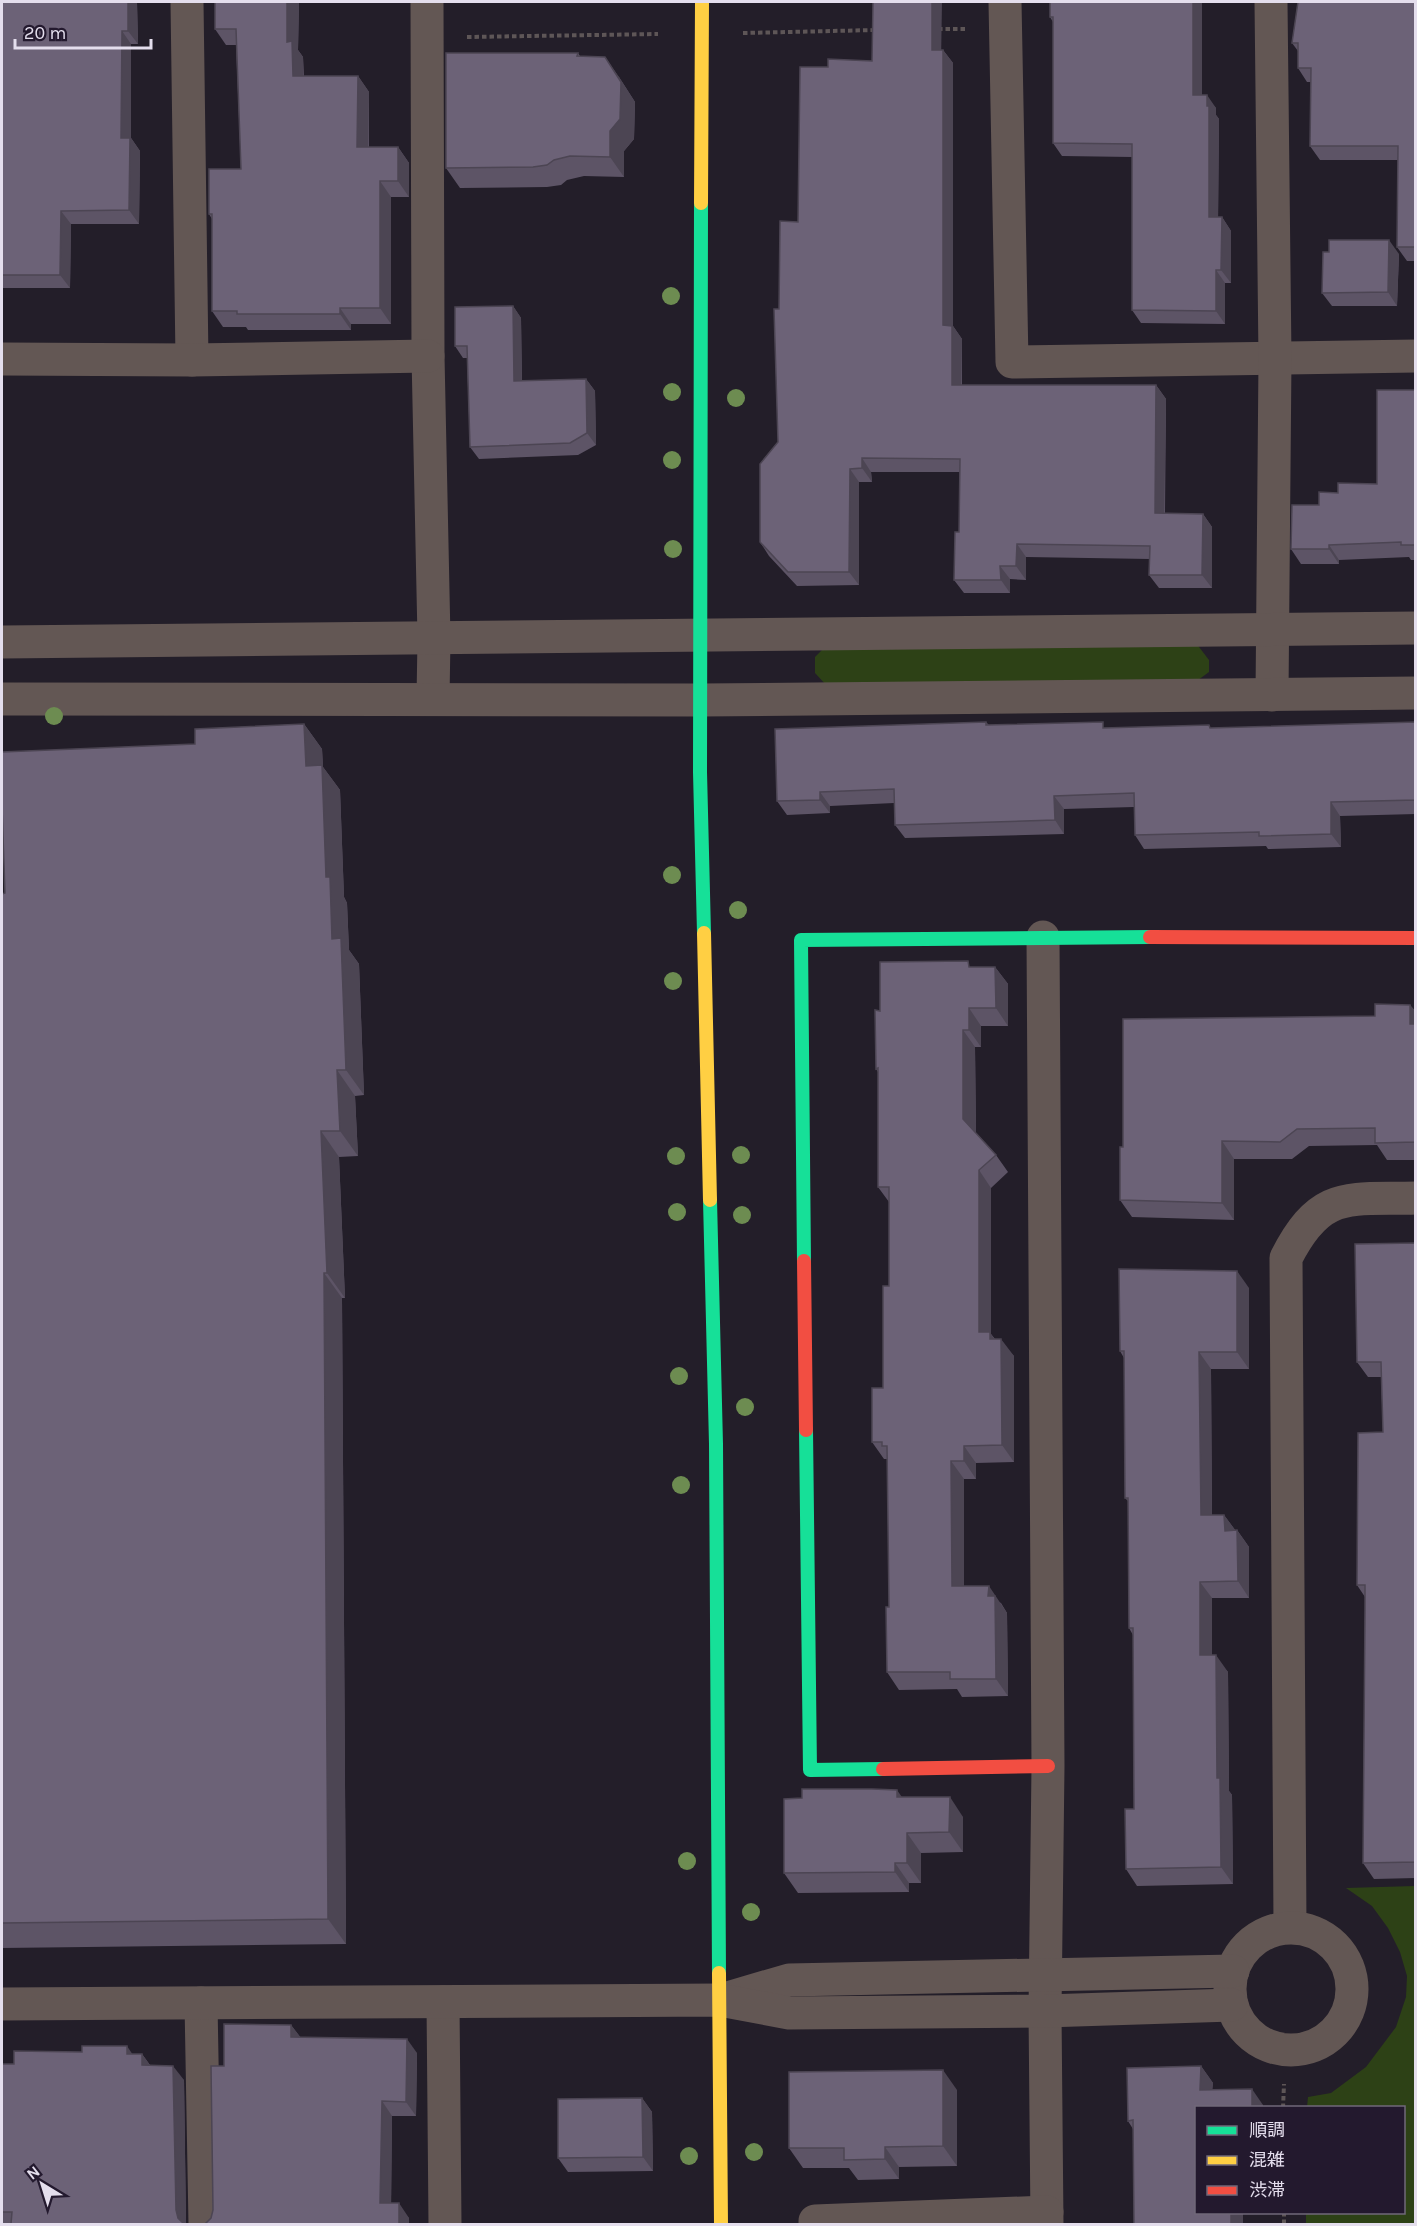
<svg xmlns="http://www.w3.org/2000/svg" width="1417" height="2226" viewBox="0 0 1417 2226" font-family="Karla,'Noto Sans JP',sans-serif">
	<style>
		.green { fill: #2d4116 }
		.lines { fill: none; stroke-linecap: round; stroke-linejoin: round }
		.path { stroke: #5e5657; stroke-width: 4; stroke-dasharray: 4.5 3; stroke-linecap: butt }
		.street { stroke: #635754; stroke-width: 33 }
		.fast { stroke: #16e098; stroke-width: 14 }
		.slow { stroke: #ffcf43; stroke-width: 14 }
		.jam { stroke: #f24e42; stroke-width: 14 }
		.tree { fill: #6d8c51 }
		.wall { fill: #5d5466 }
		.shaded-wall { fill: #4c4553 }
		.building { fill: #6c6277; stroke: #4c4553; stroke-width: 1.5 }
	</style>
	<rect width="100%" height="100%" fill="#231e29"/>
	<g class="green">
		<path d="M1196,643L1209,660V672L1194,683L827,686L815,673V657L828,644Z"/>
		<path d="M1415,1886V2224H1306V2213L1404,2212V2108L1307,2107L1308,2097L1331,2093L1366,2067L1396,2027L1406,1997L1407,1976L1400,1952L1388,1928L1372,1906L1346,1888Z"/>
	</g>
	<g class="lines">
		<g class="path">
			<path d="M938,29H966"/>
			<path d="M743,33L876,30"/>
			<path d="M467,37L658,34"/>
			<path d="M1283,2108L1284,2084"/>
			<path d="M1284,2212V2224"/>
		</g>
		<g class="street">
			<path d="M187,2L192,360"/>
			<path d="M427,2L428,356L434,638L433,699"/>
			<path d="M1005,2L1012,362L1416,356"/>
			<path d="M1271,2L1275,359L1272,695"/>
			<path d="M2,359L192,360L428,356"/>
			<path d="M2,642L1416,628"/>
			<path d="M2,699L701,700L1416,693"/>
			<path d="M1043,937L1048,1766L1045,2011L1047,2224"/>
			<path d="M1290,1927L1286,1258C1321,1189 1348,1200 1416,1198"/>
			<circle cx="1291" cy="1989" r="61"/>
			<path d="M724,1999L789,1980L1233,1971"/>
			<path d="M443,2002L445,2224"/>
			<path d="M201,2003L205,2224"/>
			<path d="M2,2004L720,2000L789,2013L1045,2011L1232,2005"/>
			<path d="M815,2224V2221L1047,2212"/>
		</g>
		<g class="fast">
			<path d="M701,203L700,772L704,933"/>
			<path d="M710,1200L716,1444L719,1973"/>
			<path d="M804,1261L801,940L1150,937"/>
			<path d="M806,1430L810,1770L883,1769"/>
		</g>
		<g class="slow">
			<path d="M701,203L702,2"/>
			<path d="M704,933L710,1200"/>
			<path d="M719,1973L721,2224"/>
		</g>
		<g class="jam">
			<path d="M1150,937L1416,938"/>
			<path d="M804,1261L806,1430"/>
			<path d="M883,1769L1048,1766"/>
		</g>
	</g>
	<g class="tree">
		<circle cx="671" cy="296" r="9"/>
		<circle cx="672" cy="392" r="9"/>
		<circle cx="736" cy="398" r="9"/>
		<circle cx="672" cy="460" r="9"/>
		<circle cx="673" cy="549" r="9"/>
		<circle cx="54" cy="716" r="9"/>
		<circle cx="672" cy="875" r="9"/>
		<circle cx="738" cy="910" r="9"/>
		<circle cx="673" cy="981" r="9"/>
		<circle cx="741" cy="1155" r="9"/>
		<circle cx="676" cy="1156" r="9"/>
		<circle cx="677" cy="1212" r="9"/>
		<circle cx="742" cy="1215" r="9"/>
		<circle cx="679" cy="1376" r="9"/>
		<circle cx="745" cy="1407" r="9"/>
		<circle cx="681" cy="1485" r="9"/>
		<circle cx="687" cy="1861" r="9"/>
		<circle cx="751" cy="1912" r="9"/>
		<circle cx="754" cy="2152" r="9"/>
		<circle cx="689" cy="2156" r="9"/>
	</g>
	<g class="wall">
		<path d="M2,2H137L138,44H131V138L140,151L139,224H71L70,288H2Z"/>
		<path d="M299,2L298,50L303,57L304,76H358L369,92V147H398L409,163V197H391V324H351V330H248L246,327H223L212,311V219L209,214L241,169L236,45H226L215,29Z"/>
		<path d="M488,2H526L527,3H489Z"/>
		<path d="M1050,2H1202V95L1216,108V115L1219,119L1218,217H1222L1231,231V283H1225V324L1141,323L1132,310V157L1062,156L1053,143V22L1050,17Z"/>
		<path d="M1416,2V261H1407L1397,247L1398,160H1320L1310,146L1311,82H1307L1298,68V51L1292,43Z"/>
		<path d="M943,50L953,63V326L962,339V385H1156L1166,399L1165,513L1203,514L1212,527V588H1159L1149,575L1150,559L1026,557V580L1010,579V593H964L954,580L959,532L960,472H871L872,482H859V585L797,586L769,556L760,542L778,442L779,309L798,222L828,67Z"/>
		<path d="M578,53L580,56L619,77L635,102L634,139L624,151V177L584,176L567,180L561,185L547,187L460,188L446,168Z"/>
		<path d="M1399,254L1397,306H1332L1322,293Z"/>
		<path d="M513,306L521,318L522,381L586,379L595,391L596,445L578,455L479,459L470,447L467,358H463L455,346Z"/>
		<path d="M1416,390V560H1411L1409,557L1339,560V564H1301L1291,549L1319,505L1338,493L1377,484Z"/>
		<path d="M986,722L989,725L1107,728H1212L1416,722V814L1340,816L1341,847L1268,849L1266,846L1144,849L1135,835L1134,807L1064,809V834L905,838L895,825L894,803L830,806V813L787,815L777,801Z"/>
		<path d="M304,724L322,749L323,767L340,790L344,897L347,903L349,950L359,964L364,1095L355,1096L358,1156L339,1157L345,1298H342L346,1944L2,1948V894L5,893L195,744Z"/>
		<path d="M973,967H995L1008,984V1026H981V1047H975L976,1133L996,1155L1008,1172L991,1188V1334L995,1339L1014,1356V1462L976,1463V1479H964V1586L1001,1603L1007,1613L1008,1696L962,1697L957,1689L899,1690L887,1672L889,1607L888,1459H884L872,1442L883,1388L889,1286V1202L878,1187V1072L876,1069L880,1011Z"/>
		<path d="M1410,1005L1416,1012V1160H1387L1377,1145L1309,1146L1292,1159H1234V1220L1132,1217L1120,1200L1123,1147L1375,1016Z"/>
		<path d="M1416,1243V1878L1374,1879L1363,1863L1365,1597L1357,1585L1383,1432L1381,1377H1368L1357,1362Z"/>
		<path d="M1249,1288V1369H1211L1212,1515H1224L1235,1530H1237L1249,1547V1598H1212V1655L1228,1672L1229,1791L1232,1795L1233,1884L1137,1886L1126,1869L1134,1809L1133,1635L1129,1628L1128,1501L1125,1498L1124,1358L1120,1351Z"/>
		<path d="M902,1797L963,1817V1852L921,1853V1883H909V1892L798,1893L784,1873Z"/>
		<path d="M291,2025L300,2037L417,2053L416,2116H392L391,2203L409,2218V2224H205L211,2218L213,2210L224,2066Z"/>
		<path d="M133,2054H142L150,2065L184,2080L186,2224H2V2064H14Z"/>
		<path d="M1201,2066L1213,2083L1212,2090L1263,2105L1197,2108L1133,2129L1128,2121Z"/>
		<path d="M957,2090V2166L899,2167V2179L858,2180L849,2168H803L789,2148Z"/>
		<path d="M642,2098L652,2112L653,2171L568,2172L558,2158Z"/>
	</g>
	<g class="shaded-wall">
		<path d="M128,2H137L138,44L128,31Z"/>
		<path d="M287,2H299L298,50L303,57L304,92L293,76L287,42Z"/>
		<path d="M932,2H942L941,63L932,50Z"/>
		<path d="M1193,2H1202V108L1193,95Z"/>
		<path d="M122,31L131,44V138L140,151L139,224L129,210L121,138Z"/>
		<path d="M943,50L953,63V326L962,339L961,398L952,385L943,325Z"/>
		<path d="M605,57L619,77L635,102L634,139L624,151V177L610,157Z"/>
		<path d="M358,76L369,92L368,163L357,147Z"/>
		<path d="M1207,95L1216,108V115L1219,119L1218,230L1209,217Z"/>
		<path d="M398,147L409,163V197L398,181Z"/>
		<path d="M380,181L391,197V324L380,308Z"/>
		<path d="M61,211L71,224L70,288L60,275Z"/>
		<path d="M1222,217L1231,231V283L1221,270Z"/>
		<path d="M1389,240L1399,254L1397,306L1388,292Z"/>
		<path d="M1216,270L1225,283V324L1216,311Z"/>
		<path d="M513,306L521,318L522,393L514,381Z"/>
		<path d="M340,308L351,324V330L340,314Z"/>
		<path d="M586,379L595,391L596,445L587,433Z"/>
		<path d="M1156,385L1166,399L1164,526L1155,513Z"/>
		<path d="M862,458L871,472L872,482L862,468Z"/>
		<path d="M850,469L859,482V585L849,572Z"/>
		<path d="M1203,514L1212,527V588L1202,575Z"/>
		<path d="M1017,544L1026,557V580L1016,566Z"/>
		<path d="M1329,545L1339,560V564L1329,549Z"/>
		<path d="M1000,566L1010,579V593L1001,580Z"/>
		<path d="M304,724L322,749L323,767L340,790L344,897L347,903L349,950L359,964L364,1095L346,1070L332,939L326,877L306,766Z"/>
		<path d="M820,792L830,806V813L820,800Z"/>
		<path d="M1054,796L1064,809V834L1055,820Z"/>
		<path d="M1331,802L1340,816L1341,847L1331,834Z"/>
		<path d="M995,967L1008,984V1026L996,1008Z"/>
		<path d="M1410,1005L1416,1012V1032L1410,1024Z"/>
		<path d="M969,1008L981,1026V1047L969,1030Z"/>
		<path d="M963,1030L975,1047L976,1137L963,1119Z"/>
		<path d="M337,1070L355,1096L358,1156L340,1131Z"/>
		<path d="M321,1131L339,1157L345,1298L327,1273Z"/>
		<path d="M1222,1141L1234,1159V1220L1222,1203Z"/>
		<path d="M979,1170L991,1188V1334L1001,1349V1339L1014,1356V1462L1002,1445L979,1332Z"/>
		<path d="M1237,1271L1249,1288V1369L1237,1352Z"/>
		<path d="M324,1273L342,1298L346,1944L328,1919Z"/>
		<path d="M1199,1352L1211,1369L1212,1531L1201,1515Z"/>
		<path d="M964,1446L976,1463V1479L964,1461Z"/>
		<path d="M951,1461L964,1479V1603L952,1586Z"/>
		<path d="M1224,1515L1236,1531H1225Z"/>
		<path d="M1237,1530L1249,1547V1598L1238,1581Z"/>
		<path d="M1200,1582L1212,1598V1672L1200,1655Z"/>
		<path d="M989,1586L1007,1613L1008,1696L996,1679L988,1596Z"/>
		<path d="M1216,1655L1228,1672L1229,1791L1232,1795L1233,1884L1221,1867L1217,1778Z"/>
		<path d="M897,1790L911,1810L897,1797Z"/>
		<path d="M950,1797L963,1817V1852L949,1832Z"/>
		<path d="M907,1833L921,1853V1883L907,1863Z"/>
		<path d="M895,1863L909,1883V1892L895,1872Z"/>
		<path d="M291,2025L302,2039L291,2037Z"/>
		<path d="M407,2039L417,2053L416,2116L406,2102Z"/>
		<path d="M127,2046L137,2061L127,2054Z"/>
		<path d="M142,2054L152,2068L142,2065Z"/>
		<path d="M173,2066L184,2080L186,2224H183L178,2218L176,2210Z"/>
		<path d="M1201,2066L1213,2083L1211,2106L1200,2090Z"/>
		<path d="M943,2070L957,2090V2166L943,2146Z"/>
		<path d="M1252,2089L1263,2105V2108H1252Z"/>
		<path d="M642,2098L652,2112L653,2171L643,2157Z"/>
		<path d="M382,2101L392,2116L391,2218L380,2203Z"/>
		<path d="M885,2147L899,2167V2179L885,2159Z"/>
		<path d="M399,2203L409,2218V2224H399Z"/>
		<rect x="1231" y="2212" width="12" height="12"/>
	</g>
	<g class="building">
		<path d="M2,2H128V31H122L121,138H130L129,210L61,211L60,275H2Z"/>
		<path d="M215,2H287V42L292,41L293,76H358L357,147H398V181H380V308H340V314H237V311H212V214H209V169H241L236,29H215Z"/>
		<path d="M873,2H932V50H943V325L952,326V385H1156L1155,513L1203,514L1202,575H1149L1150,546L1017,544L1016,566H1000L1001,580H954L955,532H959L960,459L862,458V468L850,469L849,572H788L760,542V464L778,442L774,309H779L780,221L798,222L800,67H828V59L872,61Z"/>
		<path d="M1050,2H1193V95H1207V106H1209V217H1222L1221,270H1216V311L1132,310V144L1053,143V17H1050Z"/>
		<path d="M1298,2H1416V247H1397L1398,146H1310L1311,68H1298V43H1292Z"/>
		<path d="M446,53H578L577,56L605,57L621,82L620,119L610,131V157L570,156L554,160L547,165L533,167L446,168Z"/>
		<path d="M1329,240H1389L1388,292L1322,293L1323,252H1329Z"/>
		<path d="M513,306L514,381L586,379L587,433L570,443L470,447L467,346H455V307Z"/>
		<path d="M1377,390H1416V545H1401V542L1329,545V549H1291L1292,505H1319V492L1338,493V483L1377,484Z"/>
		<path d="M986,722V725L1103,722V728L1209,725L1210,728L1416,722V800L1331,802V834L1259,836V832L1135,835L1134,793L1054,796L1055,820L895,825L894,789L820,792V800L777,801L775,729Z"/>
		<path d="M304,724L306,766L322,765L326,877H330L332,939L341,938L346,1070H337L340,1131H321L327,1273H324L328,1919L2,1923V894L5,893L2,807V752L195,744V729Z"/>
		<path d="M968,961L969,967H995L996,1008H969V1030H963V1119L996,1155L979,1170V1332H990V1339H1001L1002,1445L964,1446V1461H951L952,1586H989L988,1596H995L996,1679H950V1672H887L886,1607H889L887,1446H882V1442H872V1388H883V1286H889V1187H878V1068L876,1069L875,1010L880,1011V962Z"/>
		<path d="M1375,1004L1410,1005V1024H1416V1142L1375,1143V1128L1297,1129L1280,1142L1222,1141V1203L1120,1200V1147H1123V1019L1375,1016Z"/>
		<path d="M1416,1243V1862L1363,1863L1365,1610V1585H1357L1358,1433L1383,1432L1381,1362H1357L1355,1244Z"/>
		<path d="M1119,1269L1237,1271V1352H1199L1201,1515H1224L1225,1531L1237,1530L1238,1581L1200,1582V1655H1216L1217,1778H1220L1221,1867L1126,1869L1125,1809H1134L1133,1628H1129L1128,1498H1125L1124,1351H1120Z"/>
		<path d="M802,1789H872L897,1790V1797H950L949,1832L907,1833V1863H895V1872L784,1873V1799L802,1798Z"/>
		<path d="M224,2024L291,2025V2037L407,2039L406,2102L382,2101L380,2203H399V2224H205L211,2218L213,2210L211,2066H224Z"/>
		<path d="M82,2046H127V2054H142V2065L173,2066L176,2210L178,2218L184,2224H11L12,2212H2V2064H14V2051L82,2052Z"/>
		<path d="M1201,2066L1200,2090L1252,2089V2108H1197V2212H1231V2224H1134L1133,2120L1128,2121L1127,2068Z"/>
		<path d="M943,2070V2146L885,2147V2159L844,2160V2148H789V2072Z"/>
		<path d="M642,2098L643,2157L558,2158V2099Z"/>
	</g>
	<rect width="1417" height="2226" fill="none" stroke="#e4deed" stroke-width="6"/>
	<rect x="1195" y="2106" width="210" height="108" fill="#23192e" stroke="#70687a" stroke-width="1.5"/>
	<rect x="1207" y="2126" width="30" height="9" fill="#16e098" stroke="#70687a" stroke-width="1.5"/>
	<text x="1249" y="2136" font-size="18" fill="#e4deed">順調</text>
	<rect x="1207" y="2156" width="30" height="9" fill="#ffcf43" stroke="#70687a" stroke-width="1.5"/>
	<text x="1249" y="2166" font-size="18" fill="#e4deed">混雑</text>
	<rect x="1207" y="2186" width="30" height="9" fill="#f24e42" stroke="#70687a" stroke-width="1.5"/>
	<text x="1249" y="2196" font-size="18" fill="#e4deed">渋滞</text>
	<g transform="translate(42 2184) rotate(322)" stroke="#23192e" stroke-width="4.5" paint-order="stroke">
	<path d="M0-4.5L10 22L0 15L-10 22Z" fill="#e4deed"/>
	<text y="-9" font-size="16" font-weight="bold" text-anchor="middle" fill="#e4deed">N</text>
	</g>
	<path d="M15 39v9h136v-9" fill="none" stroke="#e4deed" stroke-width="3"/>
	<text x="24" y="39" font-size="18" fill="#e4deed" stroke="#23192e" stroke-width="4.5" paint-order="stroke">20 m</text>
</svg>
